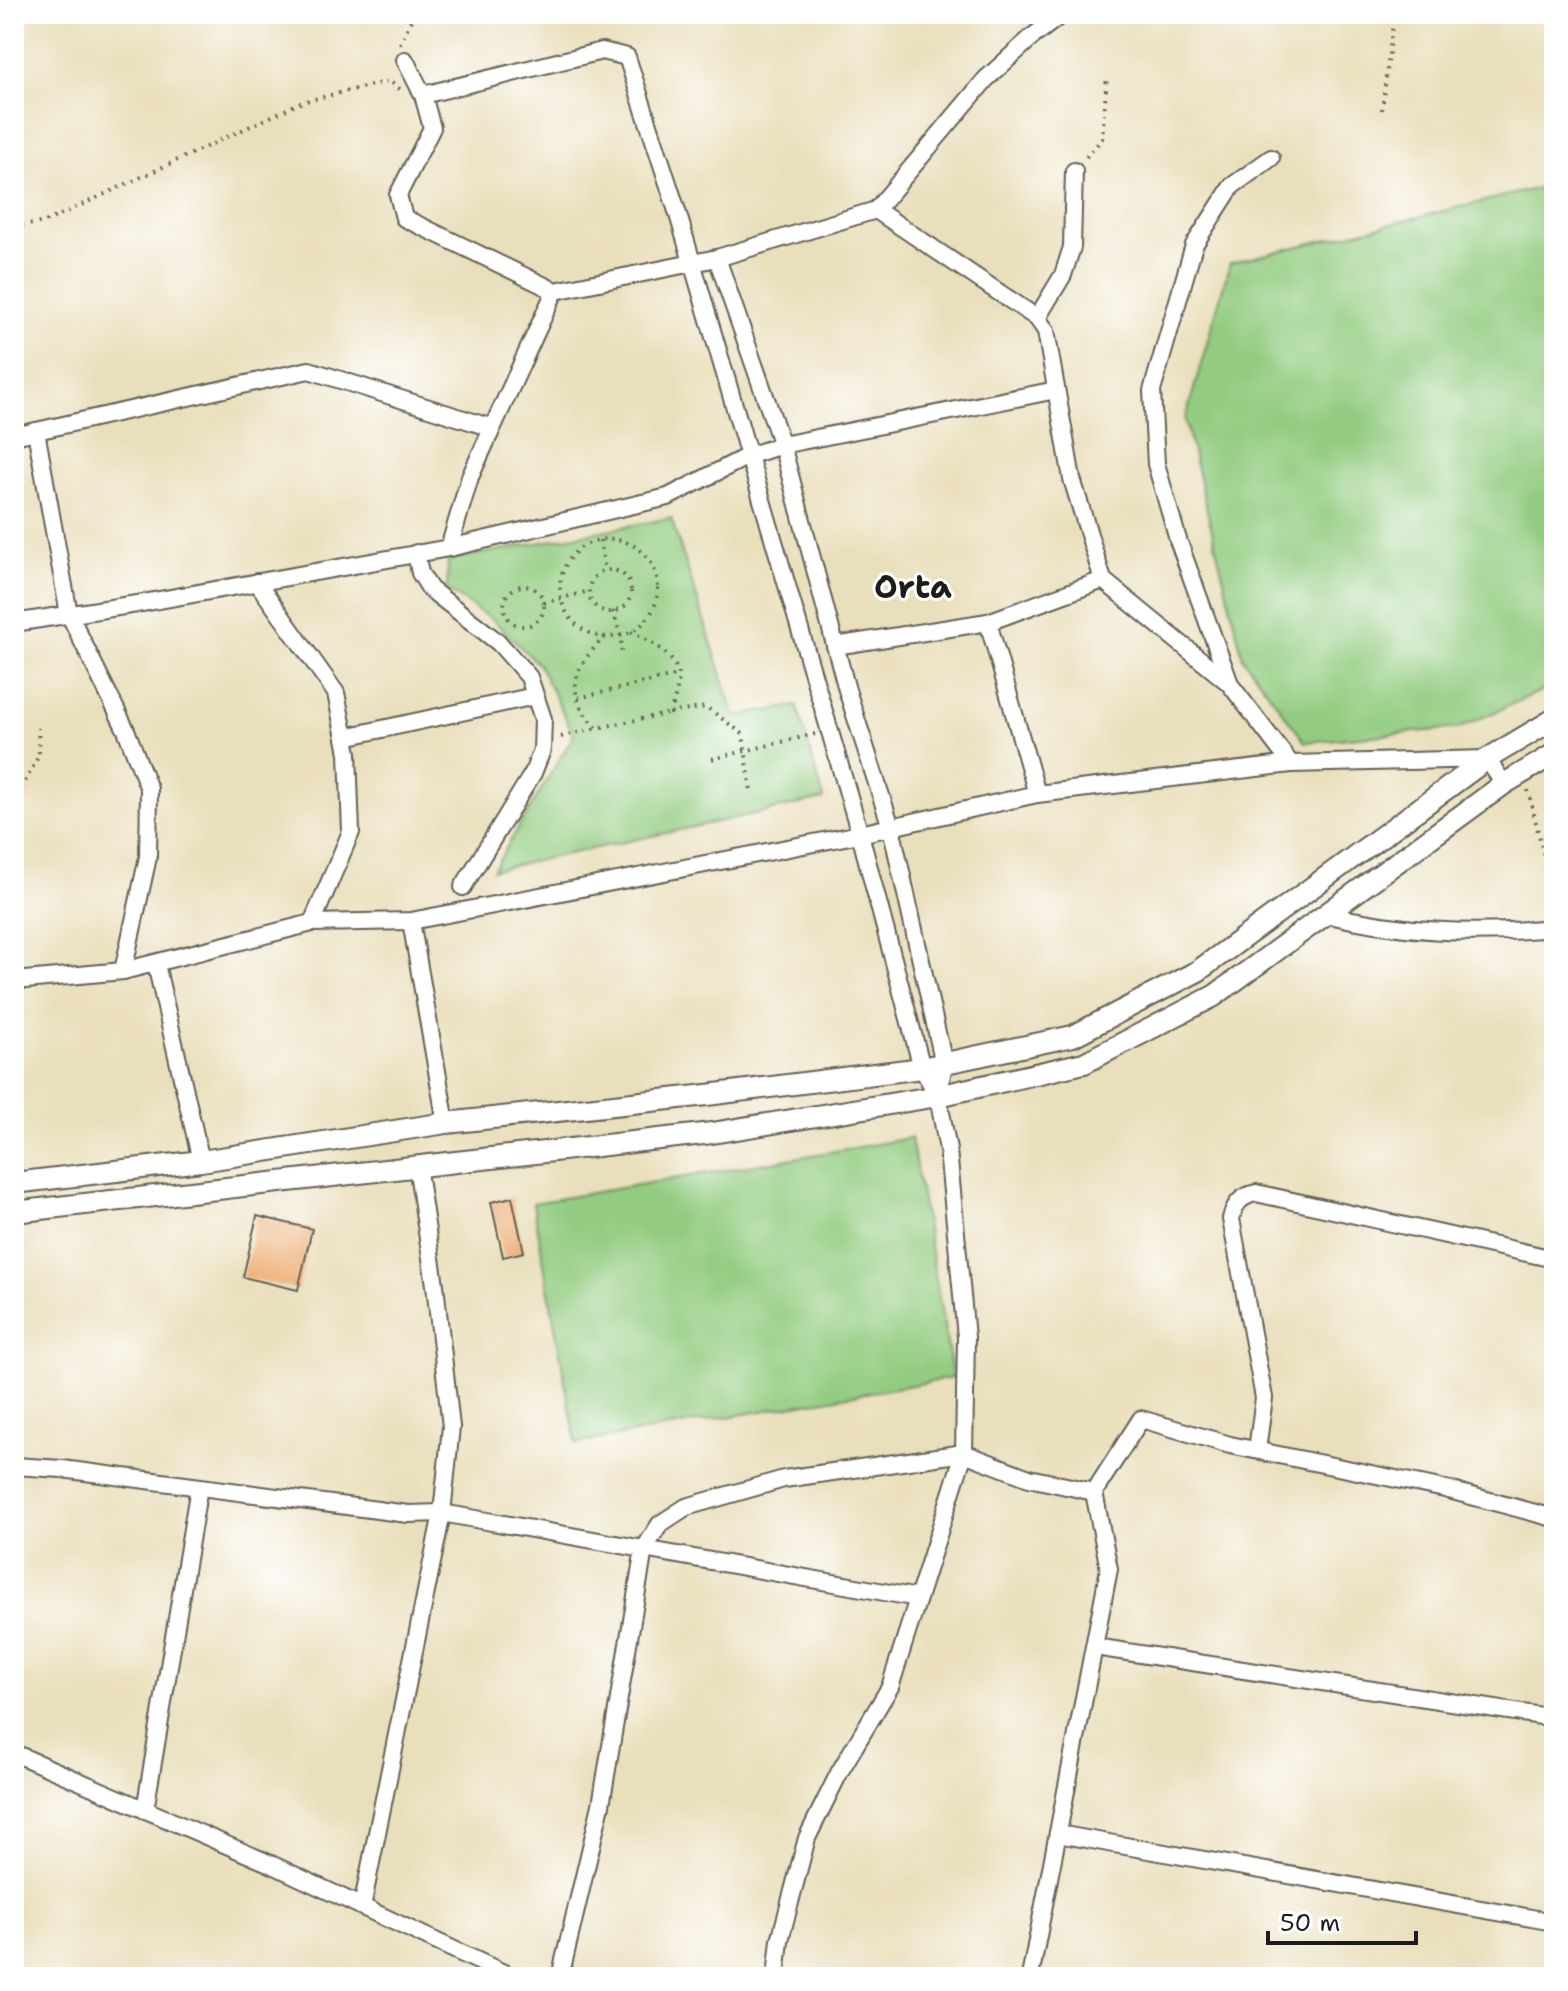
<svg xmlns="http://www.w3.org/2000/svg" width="1568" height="1991" viewBox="0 0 1568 1991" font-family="'Shantell Sans',sans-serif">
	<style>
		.green { fill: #93cc80; stroke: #58744e; stroke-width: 2 }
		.building { fill: #eeb078 }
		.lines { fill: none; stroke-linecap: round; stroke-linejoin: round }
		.minor-casing { stroke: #646054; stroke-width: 20 }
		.tertiary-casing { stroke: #646054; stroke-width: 24 }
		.path { stroke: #646054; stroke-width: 4; stroke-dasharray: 2 6; stroke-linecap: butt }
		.minor { stroke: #fff; stroke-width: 16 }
		.tertiary { stroke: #fff; stroke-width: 20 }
		.labels { text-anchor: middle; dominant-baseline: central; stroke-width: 6; stroke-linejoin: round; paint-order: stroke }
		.district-label { font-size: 32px; font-weight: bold; fill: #1c1c1c; stroke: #fff }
	</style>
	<rect width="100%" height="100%" fill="#fff"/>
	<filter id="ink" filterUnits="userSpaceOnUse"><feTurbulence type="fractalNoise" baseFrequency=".0125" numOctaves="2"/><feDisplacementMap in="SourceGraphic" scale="16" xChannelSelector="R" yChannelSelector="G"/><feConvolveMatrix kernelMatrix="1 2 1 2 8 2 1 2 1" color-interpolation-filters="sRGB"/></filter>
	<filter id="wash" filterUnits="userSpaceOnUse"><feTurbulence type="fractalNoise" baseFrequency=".006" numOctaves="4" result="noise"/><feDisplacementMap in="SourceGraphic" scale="32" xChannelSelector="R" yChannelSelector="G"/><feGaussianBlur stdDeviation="1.8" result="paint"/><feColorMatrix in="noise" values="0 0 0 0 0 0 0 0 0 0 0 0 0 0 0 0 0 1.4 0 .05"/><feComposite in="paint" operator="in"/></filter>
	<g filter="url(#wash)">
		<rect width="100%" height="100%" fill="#eadfbc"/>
		<g class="green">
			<path d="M1554,184V685L1460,728L1305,742L1243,658L1185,420L1230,263Z"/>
			<path d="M671,518L735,716L797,706L824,799L493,870L574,735L539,665L494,621L447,590L448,560Z"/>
			<path d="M911,1138L953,1378L576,1443L533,1203Z"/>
		</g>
		<g id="blocks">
			<g class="building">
				<path d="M512,1197L524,1252L503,1257L491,1202Z"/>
				<path d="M257,1216L312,1229L298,1290L243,1277Z"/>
			</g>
		</g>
	</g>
	<g filter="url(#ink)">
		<use href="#blocks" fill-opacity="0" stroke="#646054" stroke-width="2"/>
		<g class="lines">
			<defs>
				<g id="minor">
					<path d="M405,60L423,95L602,51L627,57L677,211L860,834L922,1068L938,1096L948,1150L966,1337L964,1453L890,1687L840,1771L807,1838L780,1940L776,1977"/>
					<path d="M423,95L432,128L398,195L404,218L555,291"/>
					<path d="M876,210L1037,318L1046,331L1072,479L1103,580L1229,683L1291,764L1487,759L1504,784"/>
					<path d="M717,258L782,445L847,690L891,827L944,1064L938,1096"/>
					<path d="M1037,318L1063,275L1072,247L1074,171"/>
					<path d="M36,431L69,614L126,730L149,789L148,857L123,971"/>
					<path d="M14,436L309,370L492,428"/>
					<path d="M449,548L470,477L555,291L717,258L876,210L986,79L1032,37L1062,14"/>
					<path d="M416,553L420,573L430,589L499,643L529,677L543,719L542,750L533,773L463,887"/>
					<path d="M257,582L336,693L348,753L351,832L312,923"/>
					<path d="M988,622L1037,794"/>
					<path d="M14,623L137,604L449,548L668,497L748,456L782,445L1056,390"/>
					<path d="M835,646L988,622L1103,580"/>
					<path d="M1229,681L1178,540L1156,464L1152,391L1194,245L1232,186L1271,158"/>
					<path d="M345,737L535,696"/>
					<path d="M1325,914C1403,933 1474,935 1554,928"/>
					<path d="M411,921L446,1123"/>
					<path d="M156,964L201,1161"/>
					<path d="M14,981L123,971L312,923L411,921L860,834L1037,794L1291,764"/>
					<path d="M1257,1450L1264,1398L1231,1219C1234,1204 1241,1196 1256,1193L1554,1259"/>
					<path d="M14,1466L62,1469L408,1514L442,1513L918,1598"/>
					<path d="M1095,1647L1554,1718"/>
					<path d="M14,1753L273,1865L512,1977"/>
					<path d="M145,1810L199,1487"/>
					<path d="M1058,1834L1554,1922"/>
					<path d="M362,1907L442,1513L451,1427L435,1285L417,1165"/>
					<path d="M560,1977L601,1805L644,1549L660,1524L686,1507L784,1479L964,1453L1029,1478L1094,1492L1141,1419L1230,1445L1445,1489L1554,1518"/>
					<path d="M1030,1977L1109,1569L1094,1492"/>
				</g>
				<g id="tertiary">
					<path d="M14,1183L201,1161L446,1123L707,1095L922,1068L1073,1036L1198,971L1487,759L1554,719"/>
					<path d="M14,1212L712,1133L938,1096L1084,1063L1214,996L1504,784L1554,754"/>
				</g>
			</defs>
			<use href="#minor" class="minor-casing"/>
			<use href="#tertiary" class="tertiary-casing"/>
			<g class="path">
				<path d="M400,44L414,14"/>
				<path d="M1382,110L1394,14"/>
				<path d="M1086,157L1102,139L1107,76"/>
				<path d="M14,227L45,222L302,102L389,81L401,90"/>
				<circle cx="609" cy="588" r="49"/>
				<path d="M600,540L605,570"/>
				<circle cx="610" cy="591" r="21"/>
				<circle cx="524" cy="606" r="20"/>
				<path d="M544,603L589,591"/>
				<path d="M613,611L621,636L622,655"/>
				<path d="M631,632C648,640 674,653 678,674C680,685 673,702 671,713L706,707L743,734L751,791"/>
				<path d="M605,637C574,666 562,694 597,728L671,713"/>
				<path d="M578,698L678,675"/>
				<path d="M561,737L597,728"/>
				<path d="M712,759L815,734"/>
				<path d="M1528,790L1546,864"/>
				<path d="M14,803L39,755L38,728"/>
			</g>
			<use href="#minor" class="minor"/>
			<use href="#tertiary" class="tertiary"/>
		</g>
	</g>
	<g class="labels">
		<g class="district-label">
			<text x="913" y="586">Orta</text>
		</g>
	</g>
	<rect width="1568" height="1991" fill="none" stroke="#fff" stroke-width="48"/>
	<path d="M1268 1931v12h148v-12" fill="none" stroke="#1c1c1c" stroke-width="4"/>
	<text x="1280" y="1931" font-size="24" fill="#1c1c1c" stroke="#ffffff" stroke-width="6" paint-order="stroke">50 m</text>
</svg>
